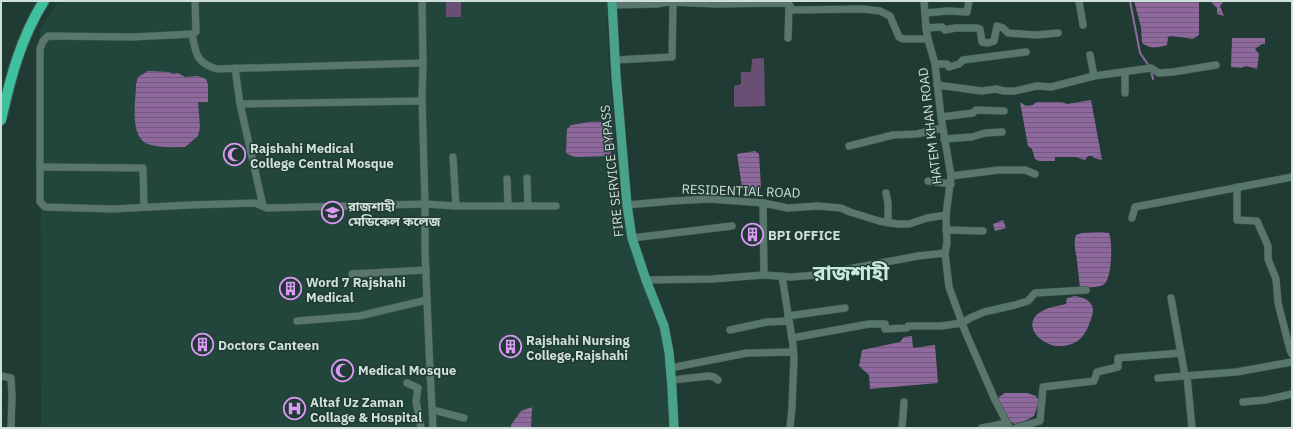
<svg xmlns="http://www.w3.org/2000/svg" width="1293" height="429" viewBox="0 0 1293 429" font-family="'IBM Plex Sans','Noto Sans Bengali',sans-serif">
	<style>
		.built { fill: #22463b }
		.grass { fill: #6a4f75 }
		.water { fill: url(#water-rules) }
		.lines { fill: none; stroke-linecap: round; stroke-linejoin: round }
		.stream { stroke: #8f699e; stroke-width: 2 }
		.minor-casing { stroke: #3e5750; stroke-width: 8 }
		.major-casing { stroke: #3e5750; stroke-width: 10 }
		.highway-casing { stroke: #3e5750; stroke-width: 12 }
		.minor { stroke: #59766c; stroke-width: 7 }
		.major { stroke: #49a38b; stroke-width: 9 }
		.highway { stroke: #3fc1a0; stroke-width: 10 }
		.labels { text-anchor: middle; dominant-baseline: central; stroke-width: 3; stroke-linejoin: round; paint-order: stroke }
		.street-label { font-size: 13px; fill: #cfdfd9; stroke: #203b33 }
		.poi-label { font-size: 13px; font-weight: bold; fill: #cfdfd9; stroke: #203b33; text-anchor: start }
		.town-label { font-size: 21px; font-weight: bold; fill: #c9e9de; stroke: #203b33 }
	</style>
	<defs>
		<pattern id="water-rules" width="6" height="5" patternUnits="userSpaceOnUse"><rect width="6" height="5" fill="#8f699e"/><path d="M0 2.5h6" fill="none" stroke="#6f5a79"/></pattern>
	</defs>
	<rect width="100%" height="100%" fill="#203b33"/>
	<path class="built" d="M59,1H607L608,54L620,191L627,235L652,306L663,341L671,428H41L40,30Z"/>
	<g class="grass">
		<rect x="446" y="1" width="15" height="16"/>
		<path d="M764,58L765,106L734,107V86L741,84V72H751L752,59Z"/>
	</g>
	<g class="water">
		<path d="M1134,1H1199V35L1193,39L1171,36L1168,37L1167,45C1157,48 1151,49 1142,43L1141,27Z"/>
		<path d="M1210,1H1224L1220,6L1224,16L1217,14V8Z"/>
		<path d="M1232,38H1265V44H1262L1255,49L1259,54L1257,69L1246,66L1241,68L1231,67Z"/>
		<path d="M148,71L169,72L173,74L178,73L185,77L198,76L206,79L208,85V102H198L200,127L198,136L185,147C175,147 162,148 151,145C128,140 136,101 136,84L138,77Z"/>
		<path d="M1091,100L1102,160L1094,158L1092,156H1088L1085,160L1076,157H1055V161H1039L1035,159L1032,149L1028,146L1020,102L1026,106L1033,105L1036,102H1062L1067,104Z"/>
		<path d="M589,122C594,122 602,121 608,124C613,128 611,150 611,156L577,157L572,156L566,153L567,129L571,125Z"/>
		<path d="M755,151L759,154L761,188L754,193H746L742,187L737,154Z"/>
		<path d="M1003,220L1006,228L995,231L993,224Z"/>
		<path d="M1100,232L1109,233C1113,242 1112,281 1103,285C1097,288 1087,287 1080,288C1079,279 1078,270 1077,261C1076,252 1073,244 1076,235L1082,233Z"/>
		<path d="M1075,296C1081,297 1088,299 1091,304C1095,309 1092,316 1090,322C1085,336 1078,345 1062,346C1057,346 1052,346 1047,343C1033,337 1025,320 1042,311C1049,307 1058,306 1066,304L1067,298Z"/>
		<path d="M912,336L913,348L935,345L938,383L870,389L869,375L859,366L862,350L900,342L904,337Z"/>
		<path d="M1005,393H1027L1036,396L1039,401L1034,416L1027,420L1015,424L1008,421L998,403L999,397Z"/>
		<path d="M532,407L531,428H511V425L521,411Z"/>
	</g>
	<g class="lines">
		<g class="stream">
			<path d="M1130,1L1140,53L1149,66"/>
			<path d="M1151,71L1153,79"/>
		</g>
		<defs>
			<g id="minor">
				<path d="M195,1L196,32L192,34L133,37L48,36L43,41L40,49V202L45,207L113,209L190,205L255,203L267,208L425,204L456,206H556"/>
				<path d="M422,1L423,63L422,97L425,204V250L429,349L433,428"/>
				<path d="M924,1L926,28L928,39L935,64L941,117L951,176L946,215L947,243L945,253L949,287L965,331L995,400L1007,423L1010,428"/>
				<path d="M1079,1L1083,25"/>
				<path d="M612,5L657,4L668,2L716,4L782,3L789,4L792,10L863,9L880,11L890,16L899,37L903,39H928"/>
				<path d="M925,13L948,11L967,12L969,1"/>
				<path d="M926,28L942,27L945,30L955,28H977L980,29L982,42L988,43L994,41L997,26L1003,28L1008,33L1036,35L1058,33"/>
				<path d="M192,34C196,54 196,63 217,69L423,63"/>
				<path d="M788,38L789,6"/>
				<path d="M1090,55L1094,76"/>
				<path d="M615,60L672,57L673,2"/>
				<path d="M935,64H947L949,67L959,64L963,60L1026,52"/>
				<path d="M235,68L240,104L263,206"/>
				<path d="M937,85L982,91L996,89L1004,91H1015L1037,86L1051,87L1094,76L1151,68L1159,73L1173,72L1216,65"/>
				<path d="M1125,93V72"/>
				<path d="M240,104L420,101L422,97"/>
				<path d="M941,117L973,113L976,110L1004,111"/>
				<path d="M944,139L972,137L985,133L1002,132"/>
				<path d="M849,146L893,135L917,134L942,128"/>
				<path d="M453,157L456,206"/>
				<path d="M40,167L143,168L144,207"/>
				<path d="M951,176L999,170H1025L1035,174"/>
				<path d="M527,178L528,206"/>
				<path d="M507,179L508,206"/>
				<path d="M928,181L951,184"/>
				<path d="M1237,187V220L1257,221L1268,246V259L1276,279L1278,303L1290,350L1292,354"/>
				<path d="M886,193L888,203V223"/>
				<path d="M763,203L764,275"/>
				<path d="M627,205L672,201L710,199L763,203L788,208L817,206L841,208L850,212L879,221L897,224H909L927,218L946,215"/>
				<path d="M1132,218L1135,207L1292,177"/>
				<path d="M946,230L983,231"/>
				<path d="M632,238L732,226"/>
				<path d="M352,274L426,270"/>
				<path d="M782,276L793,345L794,358L792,407L790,428"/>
				<path d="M646,280L712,279L764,275L791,277L816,275L918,256L945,253"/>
				<path d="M1171,298L1185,376"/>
				<path d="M788,316L845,308"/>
				<path d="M297,321L359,316L427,300"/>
				<path d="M730,330L767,322L789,321"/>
				<path d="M792,338L869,324H885V329L907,328L908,326H941L962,323L970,318L984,312L1015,305L1028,301L1035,293L1086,290"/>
				<path d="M670,368L747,353L793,352"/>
				<path d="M1,376L11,378L12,396L11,428"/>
				<path d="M1187,376L1192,428"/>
				<path d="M1158,378L1236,372L1292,362"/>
				<path d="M672,380L709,376L714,377L718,380"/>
				<path d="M407,383L418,388L416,401L421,428"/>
				<path d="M1243,402L1265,400L1292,394"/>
				<path d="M433,410L464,418"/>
				<path d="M902,428L904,402"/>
				<path d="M982,428L1007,423"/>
				<path d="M1016,428L1040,421L1043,387L1094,381L1097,372L1118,367V358L1181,353"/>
			</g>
			<path id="major" d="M612,1L616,76L627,205L632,238L646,280L664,326L669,352L672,388L674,428"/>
			<path id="highway" d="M1,120C10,79 21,37 44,1"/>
		</defs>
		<use href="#minor" class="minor-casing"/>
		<use href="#major" class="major-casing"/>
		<use href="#highway" class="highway-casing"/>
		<use href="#minor" class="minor"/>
		<use href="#major" class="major"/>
		<use href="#highway" class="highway"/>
	</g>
	<defs>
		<symbol id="mosque-ring" viewBox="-11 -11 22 22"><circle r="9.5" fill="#203b33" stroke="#db99f5" stroke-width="1.5"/><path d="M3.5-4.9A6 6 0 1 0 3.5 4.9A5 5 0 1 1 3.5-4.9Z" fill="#db99f5"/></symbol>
		<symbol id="university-ring" viewBox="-11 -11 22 22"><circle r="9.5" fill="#203b33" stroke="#db99f5" stroke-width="1.5"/><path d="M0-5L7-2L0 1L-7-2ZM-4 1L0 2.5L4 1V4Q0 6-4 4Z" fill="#db99f5"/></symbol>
		<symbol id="building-ring" viewBox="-11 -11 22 22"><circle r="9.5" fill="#203b33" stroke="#db99f5" stroke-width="1.5"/><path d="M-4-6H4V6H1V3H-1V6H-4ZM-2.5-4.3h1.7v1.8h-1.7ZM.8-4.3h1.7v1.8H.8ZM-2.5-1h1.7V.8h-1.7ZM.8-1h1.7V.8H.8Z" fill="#db99f5"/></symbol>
		<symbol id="hospital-ring" viewBox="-11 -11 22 22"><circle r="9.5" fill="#203b33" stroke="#db99f5" stroke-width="1.5"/><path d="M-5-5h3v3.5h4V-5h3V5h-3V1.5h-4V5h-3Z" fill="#db99f5"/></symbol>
	</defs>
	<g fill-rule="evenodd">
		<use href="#mosque-ring" x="222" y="142" width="25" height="25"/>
		<use href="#university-ring" x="320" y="200" width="25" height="25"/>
		<use href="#building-ring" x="740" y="222" width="25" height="25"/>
		<use href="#building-ring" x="278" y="276" width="25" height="25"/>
		<use href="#building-ring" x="190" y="332" width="25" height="25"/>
		<use href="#building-ring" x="498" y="334" width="25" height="25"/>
		<use href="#mosque-ring" x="330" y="358" width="25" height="25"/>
		<use href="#hospital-ring" x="282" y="396" width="25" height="25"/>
	</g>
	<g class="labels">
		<g class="street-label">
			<text transform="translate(930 126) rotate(-97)">HATEM KHAN ROAD</text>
			<text transform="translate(612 171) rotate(-96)">FIRE SERVICE BYPASS</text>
			<text transform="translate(741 191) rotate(2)">RESIDENTIAL ROAD</text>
		</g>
		<g class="poi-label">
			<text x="250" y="148">Rajshahi Medical<tspan x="250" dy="15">College Central Mosque</tspan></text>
			<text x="348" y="206">রাজশাহী<tspan x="348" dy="15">মেডিকেল কলেজ</tspan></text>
			<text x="768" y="235">BPI OFFICE</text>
			<text x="306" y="282">Word 7 Rajshahi<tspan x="306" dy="15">Medical</tspan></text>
			<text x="526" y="340">Rajshahi Nursing<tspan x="526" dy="15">College,Rajshahi</tspan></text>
			<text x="218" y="345">Doctors Canteen</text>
			<text x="358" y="370">Medical Mosque</text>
			<text x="310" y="402">Altaf Uz Zaman<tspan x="310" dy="15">Collage &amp; Hospital</tspan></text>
		</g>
		<g class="town-label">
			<text x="851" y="272">রাজশাহী</text>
		</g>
	</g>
	<rect width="1293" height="429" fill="none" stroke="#cfdfd9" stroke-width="4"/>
</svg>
